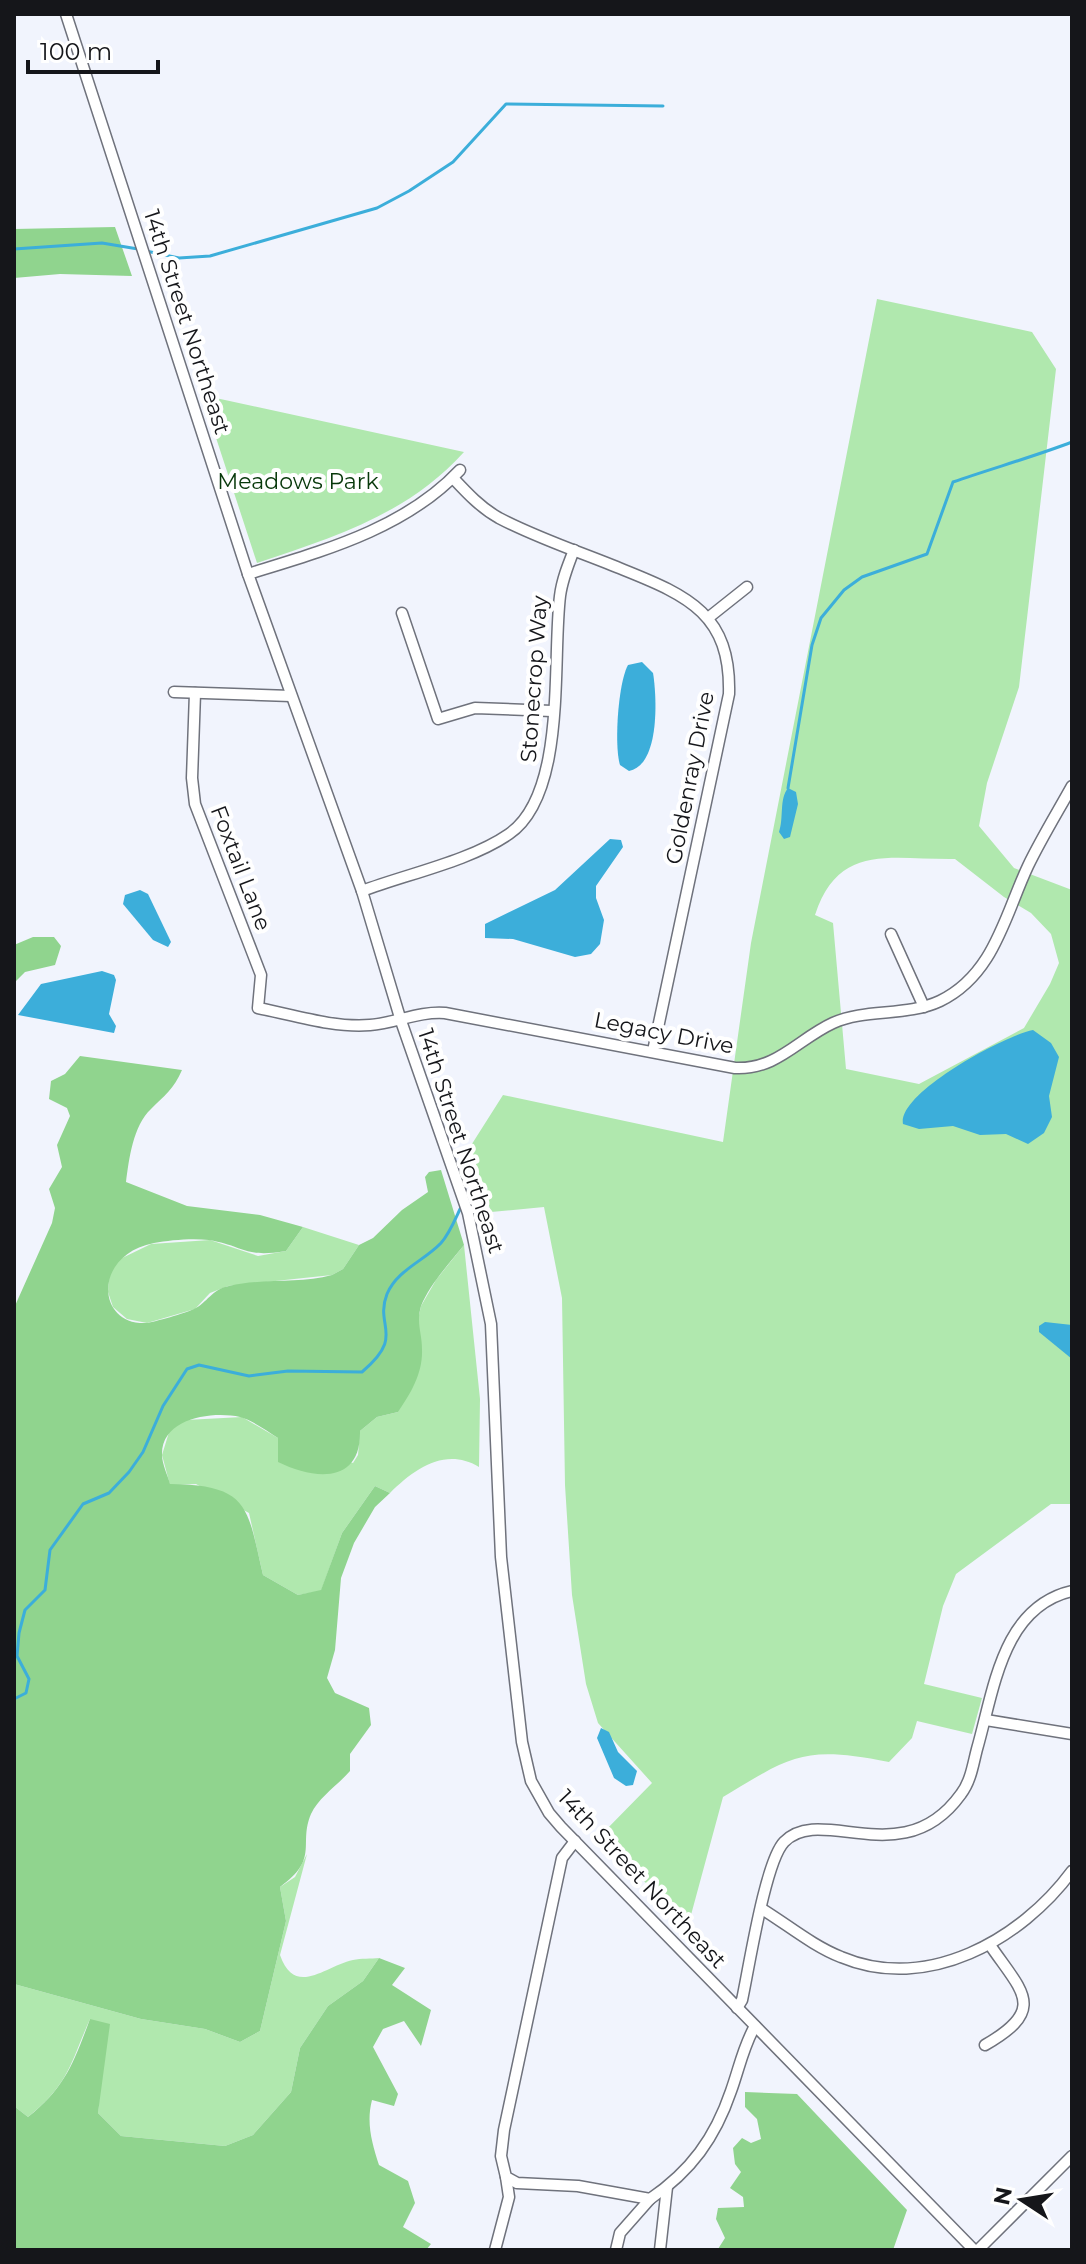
<svg xmlns="http://www.w3.org/2000/svg" width="1086" height="2264" viewBox="0 0 1086 2264" font-family="Montserrat,sans-serif">
	<style>
		.green { fill: #b0e8ae; fill-rule: evenodd }
		.forest { fill: #90d48e }
		.water { fill: #3caeda }
		.lines { fill: none; stroke-linecap: round; stroke-linejoin: round }
		.stream { stroke: #3caeda; stroke-width: 3 }
		.minor-casing { stroke: #6f727c; stroke-width: 13 }
		.minor { stroke: #fff; stroke-width: 10 }
		.labels { text-anchor: middle; dominant-baseline: central; stroke-width: 8; stroke-linejoin: round; paint-order: stroke }
		.street-label { font-size: 22px; fill: #15161a; stroke: #fff }
		.park-label { font-size: 22px; fill: #07380a; stroke: #fff }
	</style>
	<rect width="100%" height="100%" fill="#f1f4fd"/>
	<g class="green">
		<path d="M877,299L1032,332L1056,369L1019,687L987,783L979,826L1014,868L1072,890V1504H1051L956,1574L943,1606L924,1684L982,1698L972,1734L917,1721L912,1738L889,1762C805,1746 794,1754 723,1797L688,1926L600,1836L652,1783L598,1723L586,1684L572,1595L565,1485L562,1298L544,1207L491,1212L470,1147L503,1095L723,1142L751,943ZM955,859L1004,897L1031,913L1051,934L1059,963L1050,984L1024,1028L919,1084L846,1069L833,923L815,915C839,842 891,860 955,859Z"/>
		<path d="M202,395L464,452C407,515 334,537 257,563Z"/>
		<path d="M303,1227L359,1245L343,1269L332,1275L228,1286L210,1293L195,1309L147,1323L127,1319L113,1307L108,1292L109,1272L118,1260L151,1244L210,1240L258,1256L286,1251Z"/>
		<path d="M464,1245L480,1399L479,1467C446,1447 415,1468 390,1493L375,1486L342,1533L321,1591L298,1595L263,1575L249,1513L196,1484L170,1485L162,1455L170,1429L186,1420L242,1417L278,1438L353,1463L358,1455L360,1431L377,1417L398,1412L421,1306L436,1280Z"/>
		<path d="M307,1854L280,1955C295,1998 325,1966 353,1960C361,1958 371,1959 379,1958L363,1981L328,2006L300,2048L291,2092L253,2135L225,2146L121,2136L98,2113L100,2090L90,2019C70,2064 69,2084 28,2117L14,2106V1984L141,2019L205,2029L240,2042L260,2031L286,1921L280,1887L295,1877Z"/>
	</g>
	<g class="forest">
		<path d="M115,227L132,276L60,274L14,278V229Z"/>
		<path d="M33,937H54L61,946L55,965L25,972L14,983V945Z"/>
		<path d="M80,1056L182,1070C174,1089 164,1096 151,1109C133,1126 129,1159 126,1182L187,1206L260,1215L303,1227L286,1251C243,1258 245,1246 209,1240C192,1238 170,1240 154,1243C92,1255 96,1326 147,1323C154,1322 186,1313 194,1309C207,1303 212,1289 229,1286C262,1278 299,1284 332,1275L343,1269L359,1245L373,1238L402,1210L428,1192L425,1177L429,1172L441,1170L464,1245C449,1264 430,1284 421,1306C416,1323 422,1333 422,1349C423,1373 411,1393 398,1412L377,1417L360,1431C361,1484 315,1480 278,1462V1438C267,1431 252,1420 240,1417C212,1411 161,1418 162,1455C162,1464 168,1476 170,1484C250,1485 247,1507 263,1575L298,1595L321,1590L342,1533L375,1486L390,1493L375,1507L354,1543L341,1578L335,1650L327,1678L335,1693L369,1708L371,1725L350,1754V1771C338,1785 319,1797 311,1814C298,1845 320,1858 280,1887L286,1921L260,2031L240,2042L205,2029L141,2019L14,1984V1308L52,1223L55,1208L49,1189L62,1167L57,1145L70,1116L67,1108L49,1099L51,1081L65,1074Z"/>
		<path d="M379,1958L405,1968L392,1985L431,2010L421,2046L404,2021L383,2029L373,2047L398,2094L394,2106L372,2100C366,2123 372,2143 379,2165L408,2181L415,2203L403,2227L431,2244L426,2250H14V2106L28,2117C65,2088 74,2062 90,2019L110,2024L98,2113L121,2136L225,2146L253,2135L291,2092L300,2048L328,2006L363,1981Z"/>
		<path d="M745,2092L797,2094L907,2210L893,2250H691L718,2249L725,2238L716,2219L718,2208L744,2207L743,2197L730,2188L741,2172L735,2164L733,2148L742,2138L751,2143L761,2139L757,2119L745,2107Z"/>
	</g>
	<g class="water">
		<path d="M642,662L653,673C657,697 660,765 629,771L620,765C614,746 618,683 628,665Z"/>
		<path d="M788,788L796,792L798,804L790,837L784,839L779,832C784,818 779,799 788,788Z"/>
		<path d="M610,839L621,840L623,847L596,886V898L604,920L600,944L591,954L575,957L513,939L485,938V924L555,890Z"/>
		<path d="M140,890L148,894L171,942L168,947L153,940L123,904L125,895Z"/>
		<path d="M102,971L114,975L116,980L109,1014L116,1026L114,1033L18,1015L41,984Z"/>
		<path d="M1033,1030L1051,1043L1059,1057L1049,1096L1052,1117L1044,1133L1028,1144L1006,1134L980,1135L953,1126L919,1129L903,1124C897,1093 1005,1035 1033,1030Z"/>
		<path d="M1045,1322L1072,1325V1359L1039,1332V1326Z"/>
		<path d="M601,1728L609,1732L618,1752L637,1771L633,1785L626,1786L614,1778L597,1738Z"/>
	</g>
	<g class="lines">
		<g class="stream">
			<path d="M14,249L102,243L138,249"/>
			<path d="M146,251L179,258L210,256L377,208L409,191L453,162L506,104L663,106"/>
			<path d="M788,788L812,645L821,618L844,590L862,577L927,554L953,482C993,468 1033,457 1072,442"/>
			<path d="M14,1699L26,1693L29,1679L17,1656L19,1633L25,1610L45,1590L50,1550L83,1504L109,1493L129,1472L143,1452L163,1406L187,1369L199,1365L249,1376L288,1371L362,1372C406,1335 374,1327 387,1294C397,1270 424,1261 441,1243C450,1233 456,1217 462,1205"/>
		</g>
		<defs>
			<g id="minor">
				<path d="M66,14L248,574L362,891L401,1021L468,1213L491,1324L501,1557L522,1742L531,1781L549,1813L561,1827L974,2250"/>
				<path d="M453,478C467,493 481,508 499,518C539,539 583,553 624,570C689,596 731,615 729,694L653,1051"/>
				<path d="M248,574C322,551 405,529 460,470"/>
				<path d="M402,613L438,719L475,708L552,711"/>
				<path d="M708,618L747,587"/>
				<path d="M174,692L291,696"/>
				<path d="M195,693L192,778L195,804L261,975L258,1008C294,1015 333,1028 370,1025C396,1023 419,1011 445,1013L735,1068C777,1070 798,1039 833,1023C866,1008 906,1017 940,1001C994,975 1005,915 1028,866C1041,839 1057,813 1072,786"/>
				<path d="M362,891C407,874 470,861 509,834C567,794 552,661 560,596C562,580 568,565 574,550"/>
				<path d="M891,934L924,1007"/>
				<path d="M986,1720L1072,1734"/>
				<path d="M575,1841L562,1858L504,2130L501,2156L506,2177L517,2183L578,2186L650,2199C691,2171 715,2138 731,2091C739,2069 743,2047 755,2026"/>
				<path d="M762,1909C788,1925 813,1946 841,1957C927,1993 1021,1940 1072,1871"/>
				<path d="M737,2008L742,2000C749,1968 765,1862 784,1842C821,1803 903,1875 961,1794C971,1781 973,1764 977,1749C994,1690 1002,1607 1072,1591"/>
				<path d="M985,2045C1048,2009 1022,1992 990,1945"/>
				<path d="M495,2250L509,2197L506,2177"/>
				<path d="M616,2250L620,2233L650,2199"/>
				<path d="M660,2250L667,2187"/>
				<path d="M978,2250L1072,2156"/>
			</g>
		</defs>
		<use href="#minor" class="minor-casing"/>
		<use href="#minor" class="minor"/>
	</g>
	<g class="labels">
		<g class="street-label">
			<text transform="translate(187 322) rotate(72)">14th Street Northeast</text>
			<text transform="translate(534 679) rotate(-86)">Stonecrop Way</text>
			<text transform="translate(690 778) rotate(-79)">Goldenray Drive</text>
			<text transform="translate(241 868) rotate(69)">Foxtail Lane</text>
			<text transform="translate(664 1033) rotate(11)">Legacy Drive</text>
			<text transform="translate(461 1141) rotate(72)">14th Street Northeast</text>
			<text transform="translate(642 1879) rotate(47)">14th Street Northeast</text>
		</g>
		<g class="park-label">
			<text x="298" y="481">Meadows Park</text>
		</g>
	</g>
	<rect width="1086" height="2264" fill="none" stroke="#15161a" stroke-width="32"/>
	<g transform="translate(1022 2200) rotate(282)" stroke="#ffffff" stroke-width="6" paint-order="stroke">
	<path d="M0-6L14 30L0 20L-14 30Z" fill="#15161a"/>
	<text y="-12" font-size="22" font-weight="bold" text-anchor="middle" fill="#15161a">N</text>
	</g>
	<path d="M28 60v12h130v-12" fill="none" stroke="#15161a" stroke-width="4"/>
	<text x="40" y="60" font-size="24" fill="#15161a" stroke="#ffffff" stroke-width="6" paint-order="stroke">100 m</text>
</svg>
